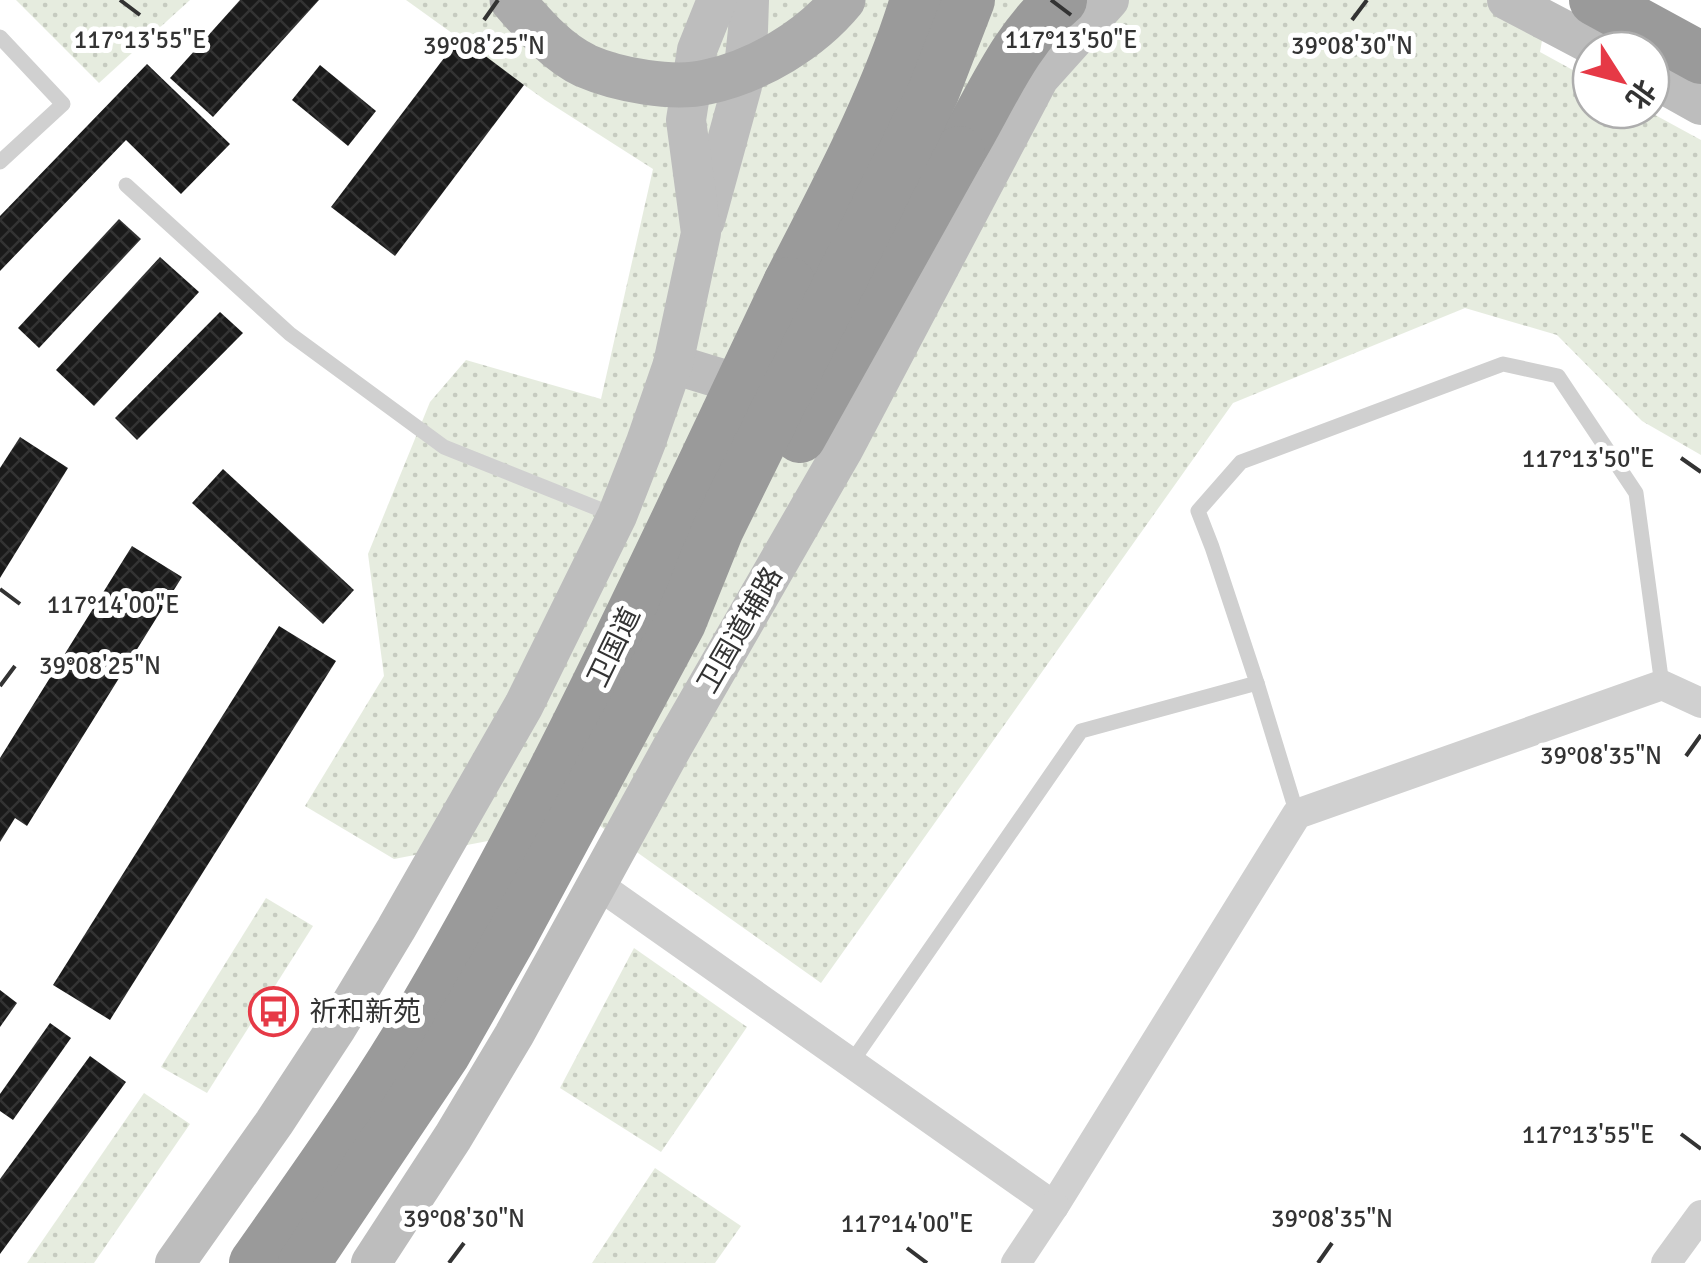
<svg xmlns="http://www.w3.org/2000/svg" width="1701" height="1263" viewBox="0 0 1701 1263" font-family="Signika,'Noto Sans SC',sans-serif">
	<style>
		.grass { fill: url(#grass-dots) }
		.building { fill: url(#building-cross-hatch) }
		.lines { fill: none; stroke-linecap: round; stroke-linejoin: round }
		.lane { stroke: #d0d0d0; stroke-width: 15 }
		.street { stroke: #d0d0d0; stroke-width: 30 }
		.secondary { stroke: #bdbdbd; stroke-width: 40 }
		.highway { stroke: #9a9a9a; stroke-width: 52 }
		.primary-bridge { stroke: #ababab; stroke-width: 45 }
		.highway-bridge { stroke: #9a9a9a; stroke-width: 52 }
		.ticks { fill: none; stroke: #333; stroke-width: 4 }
		.labels { text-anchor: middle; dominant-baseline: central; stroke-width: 10; stroke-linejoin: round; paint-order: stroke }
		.street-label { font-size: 28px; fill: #333; stroke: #fff }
		.poi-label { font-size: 28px; fill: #333; stroke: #fff; text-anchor: start }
		.ticks-label { font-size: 25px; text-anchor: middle; fill: #333; stroke: #fff; stroke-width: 10; stroke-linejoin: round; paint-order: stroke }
	</style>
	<defs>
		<pattern id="grass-dots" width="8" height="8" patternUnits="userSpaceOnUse" patternTransform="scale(2.5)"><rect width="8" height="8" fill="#e6ecdf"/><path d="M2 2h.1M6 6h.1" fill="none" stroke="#c6cbc0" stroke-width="1.8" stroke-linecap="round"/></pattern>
		<pattern id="building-cross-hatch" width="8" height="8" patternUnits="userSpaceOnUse" patternTransform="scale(2.5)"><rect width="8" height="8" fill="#1a1a1a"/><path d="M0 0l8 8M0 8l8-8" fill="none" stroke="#333"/></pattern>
	</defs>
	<rect width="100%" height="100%" fill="#fff"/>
	<g class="grass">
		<path d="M16,0H190L99,83Z"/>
		<path d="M406,0H1549L1540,52L1591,80V110H1646L1701,140V455L1642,421L1557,335L1465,308L1233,403L821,983L593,821L394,859L305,806L384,676L368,554L430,402L466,360L601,399L653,169L545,100Z"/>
		<path d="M266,898L313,926L207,1093L161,1067Z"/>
		<path d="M634,948L747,1027L661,1152L560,1088Z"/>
		<path d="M144,1093L190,1124L94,1263H27Z"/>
		<path d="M655,1168L741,1226L715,1263H592Z"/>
	</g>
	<g class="building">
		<path d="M240,0H319L213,117L170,78Z"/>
		<path d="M460,37L524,85L395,256L331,207Z"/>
		<path d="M147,64L230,144L181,194L126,140L0,271V216Z"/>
		<path d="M320,65L376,111L348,146L292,100Z"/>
		<path d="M119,219L141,239L39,348L18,328Z"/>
		<path d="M160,257L199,292L94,406L56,370Z"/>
		<path d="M220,312L243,333L137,440L115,418Z"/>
		<path d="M20,437L68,468L0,578V468Z"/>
		<path d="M223,469L354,590L323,624L192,503Z"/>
		<path d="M132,546L182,577L27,826L15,818L0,842V758Z"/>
		<path d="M279,626L336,661L110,1020L53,985Z"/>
		<path d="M0,990L17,1003L0,1027Z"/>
		<path d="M50,1023L71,1038L13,1120L0,1111V1094Z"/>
		<path d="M90,1056L126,1082L0,1254V1179Z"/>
	</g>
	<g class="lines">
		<g class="lane">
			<path d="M0,37L63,104L0,162"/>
			<path d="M126,185L290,334L444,447L614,515"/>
			<path d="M1257,683L1297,814"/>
			<path d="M851,1063L1081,731L1257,683L1212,547L1198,511L1241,462L1503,364L1558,376L1636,493L1662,685"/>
		</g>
		<g class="street">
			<path d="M597,884L1054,1206L1297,814L1662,685L1701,703"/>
			<path d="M1016,1263L1054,1206"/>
			<path d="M1666,1263L1701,1215"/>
		</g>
		<g class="secondary">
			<path d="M1507,0L1602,50"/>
			<path d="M1651,77L1701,105"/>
			<path d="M705,221L742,86L748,30L749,0"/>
			<path d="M673,364L765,392"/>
			<path d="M175,1263L274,1123L337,1027L396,929L524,705L617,516L646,442L673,364L701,233L686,120L697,50L717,0"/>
			<path d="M371,1263L453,1137L514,1035L674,744L844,448L1039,78L1109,0"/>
		</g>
		<g class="highway">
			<path d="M1595,0L1701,58"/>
			<path d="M959,152C990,101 1014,39 1061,0"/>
			<path d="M789,283C836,191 886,99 916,0"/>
		</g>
		<path class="primary-bridge" d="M512,0C533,24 556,52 586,66C618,80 673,90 707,82C758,71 810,40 843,0"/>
		<g class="highway-bridge">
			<path d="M800,437L959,152"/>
			<path d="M255,1263C307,1189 360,1115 407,1038C552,796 668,537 789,283"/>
			<path d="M304,1263L445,1053L511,937L680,623L718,529L933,93L969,0"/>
		</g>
	</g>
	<path class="ticks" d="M120,0L140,15M1051,0L1071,15M484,20L498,0M1352,20L1367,0M1681,458L1701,472M0,589L20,604M0,686L15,666M1686,756L1701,735M1681,1134L1701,1149M907,1248L927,1263M449,1263L464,1243M1318,1263L1332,1243"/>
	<defs>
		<symbol id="bus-ring" viewBox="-11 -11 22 22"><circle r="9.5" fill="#fff" stroke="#e63946" stroke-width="1.5"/><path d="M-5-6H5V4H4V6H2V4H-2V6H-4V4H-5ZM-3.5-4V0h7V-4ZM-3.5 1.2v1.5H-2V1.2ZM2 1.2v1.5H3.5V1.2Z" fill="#e63946"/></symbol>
	</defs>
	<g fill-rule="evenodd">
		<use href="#bus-ring" x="246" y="984" width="55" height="55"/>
	</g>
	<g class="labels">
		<g class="street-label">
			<text transform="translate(740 630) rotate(-60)">卫国道辅路</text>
			<text transform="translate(614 647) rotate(-64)">卫国道</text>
		</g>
		<g class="poi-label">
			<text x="309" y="1012">祈和新苑</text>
		</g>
	</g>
	<g class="ticks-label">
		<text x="140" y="48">117°13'55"E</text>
		<text x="1071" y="48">117°13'50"E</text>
		<text x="484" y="54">39°08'25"N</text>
		<text x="1352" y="54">39°08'30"N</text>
		<text x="1588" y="467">117°13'50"E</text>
		<text x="113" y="613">117°14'00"E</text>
		<text x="100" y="674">39°08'25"N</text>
		<text x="1601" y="764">39°08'35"N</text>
		<text x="1588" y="1143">117°13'55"E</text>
		<text x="464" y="1227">39°08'30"N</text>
		<text x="1332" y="1227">39°08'35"N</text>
		<text x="907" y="1232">117°14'00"E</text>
	</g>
	<g transform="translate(1621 80) rotate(126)"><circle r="48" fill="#ffffff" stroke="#adadad" stroke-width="2.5"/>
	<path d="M0-8L18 38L0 25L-18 38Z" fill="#e63946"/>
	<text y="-15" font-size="28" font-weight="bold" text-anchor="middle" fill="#333333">北</text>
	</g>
</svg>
